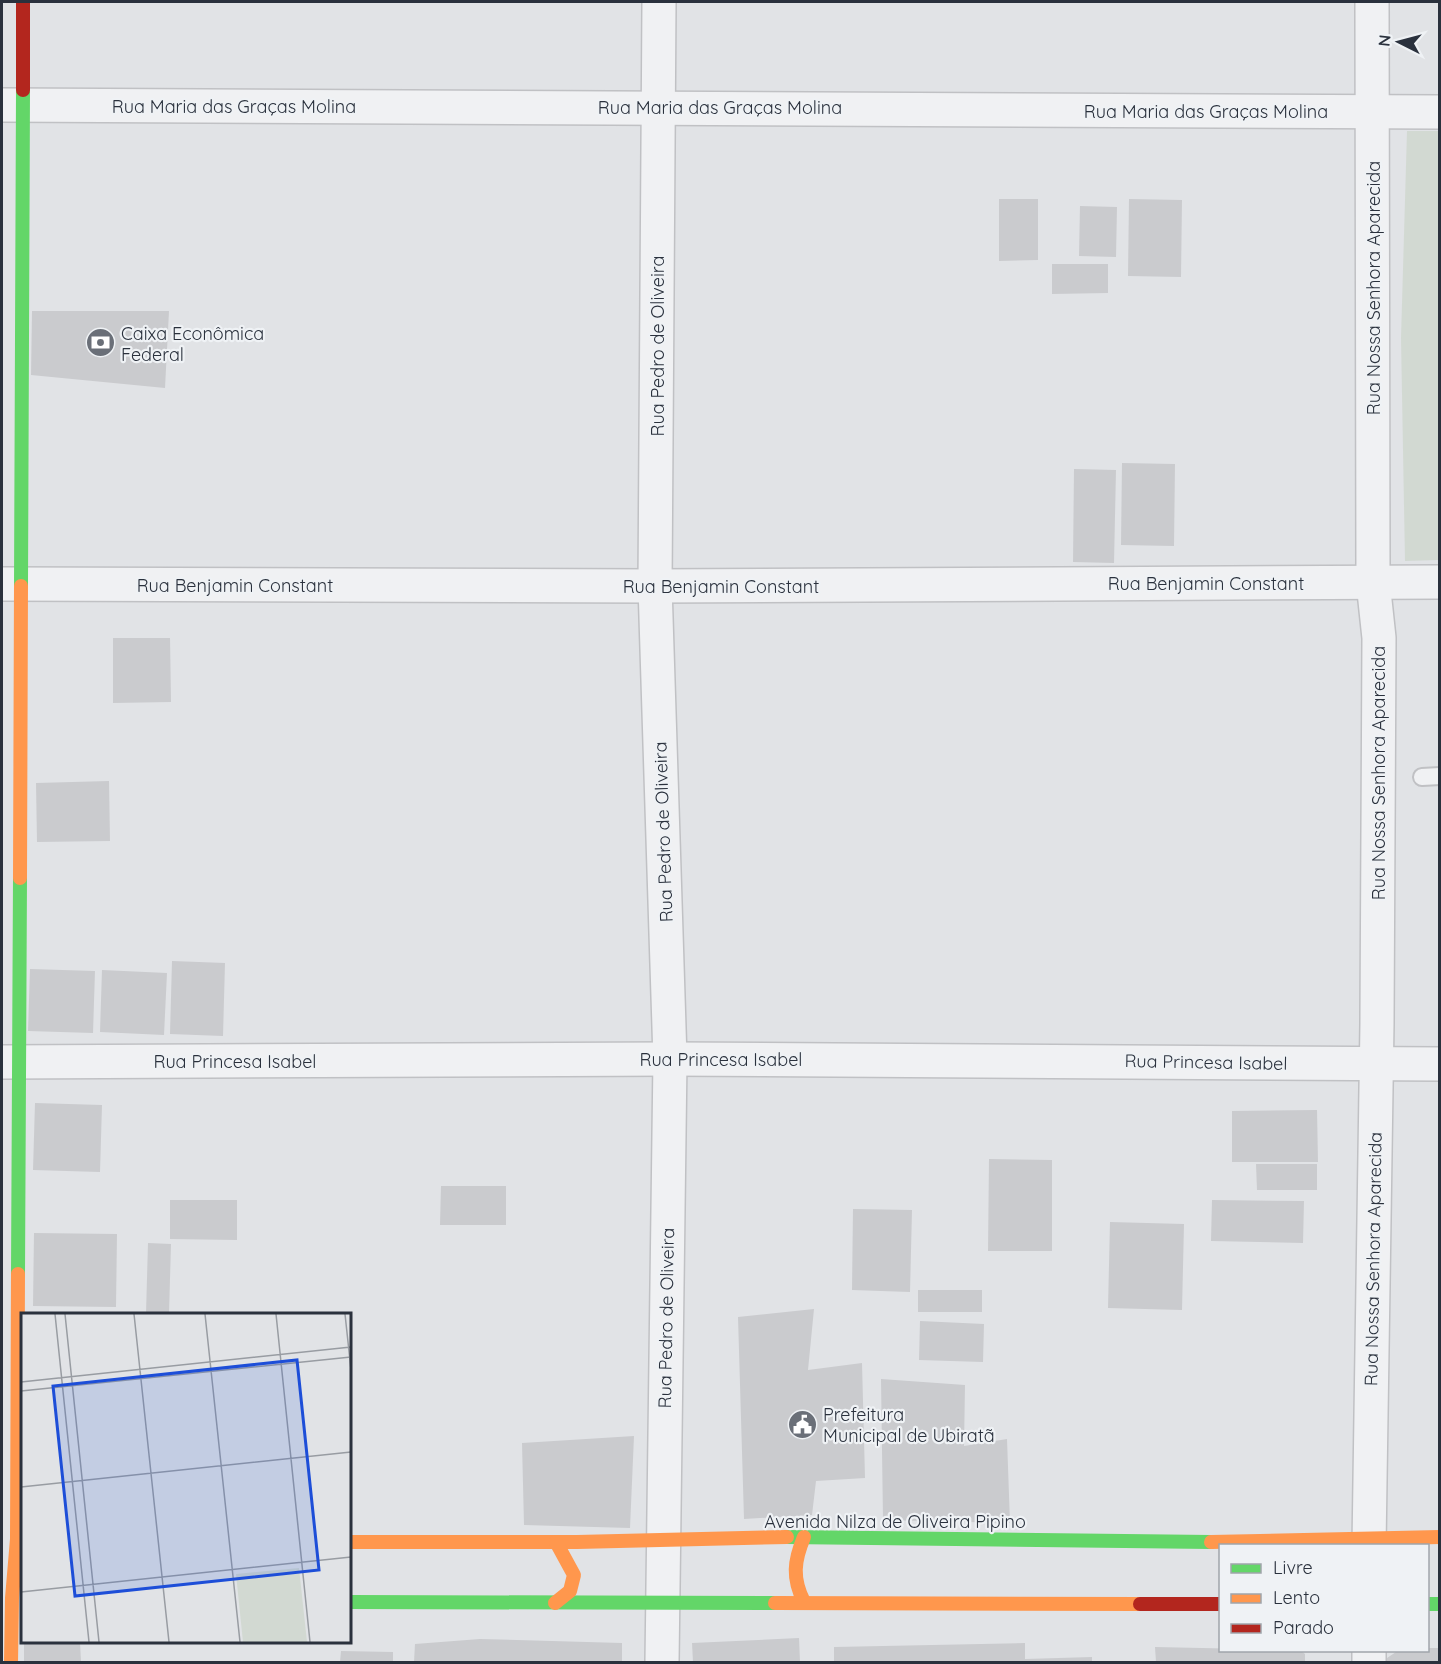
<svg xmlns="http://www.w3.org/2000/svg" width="1441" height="1664" viewBox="0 0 1441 1664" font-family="Quicksand,sans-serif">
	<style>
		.green { fill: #d2d9d2 }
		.building { fill: #cacbce }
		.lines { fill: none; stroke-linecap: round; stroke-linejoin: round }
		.lane-casing { stroke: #c0c1c4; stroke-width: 20 }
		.street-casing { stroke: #c0c1c4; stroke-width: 36 }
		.lane { stroke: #f0f1f3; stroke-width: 16 }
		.street { stroke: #f0f1f3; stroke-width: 33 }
		.fast { stroke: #63d668; stroke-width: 14 }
		.slow { stroke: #ff974d; stroke-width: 14 }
		.jam { stroke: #b3261e; stroke-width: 14 }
		.labels { text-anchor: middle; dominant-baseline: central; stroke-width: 4.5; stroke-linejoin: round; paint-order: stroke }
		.street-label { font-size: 18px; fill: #2a313d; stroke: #eff2f5 }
		.poi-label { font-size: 18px; fill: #2a313d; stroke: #eff2f5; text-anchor: start }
		.inset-road { fill: none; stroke: #989ca2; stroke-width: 1.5 }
		.view { fill: #1d4ed8; fill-opacity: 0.15; stroke: #1d4ed8; stroke-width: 3 }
		.inset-edge { fill: none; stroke: #2a313d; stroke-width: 3 }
	</style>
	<rect width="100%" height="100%" fill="#e1e3e6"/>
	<path class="green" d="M1407,131H1439V560L1405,561L1401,338Z"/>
	<g class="building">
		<path d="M999,199H1038V260L999,261Z"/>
		<path d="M1129,199L1182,200L1181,277L1128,276Z"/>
		<path d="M1080,206L1117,207L1116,257L1079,256Z"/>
		<path d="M1052,264H1108V293L1052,294Z"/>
		<path d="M32,311H169L165,388L31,375Z"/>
		<path d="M1122,463L1175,464L1174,546L1121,545Z"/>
		<path d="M1074,469L1116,470L1114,563L1073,562Z"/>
		<path d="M113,638H170L171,702L113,703Z"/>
		<path d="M109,781L110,841L37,842L36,783Z"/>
		<path d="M172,961L225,963L223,1036L170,1034Z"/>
		<path d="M30,969L95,971L93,1033L28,1031Z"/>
		<path d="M102,970L167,973L164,1035L100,1032Z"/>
		<path d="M35,1103L102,1105L100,1172L33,1170Z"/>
		<path d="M1317,1110L1318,1162H1232V1111Z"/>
		<path d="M989,1159L1052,1160V1251H988Z"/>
		<path d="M1256,1164H1317V1190H1257Z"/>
		<path d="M441,1186H506V1225H440Z"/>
		<path d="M170,1200H237V1240L170,1239Z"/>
		<path d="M1212,1200L1304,1201L1303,1243L1211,1241Z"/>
		<path d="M853,1209L912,1210L910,1292L852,1290Z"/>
		<path d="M1110,1222L1184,1224L1182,1310L1108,1308Z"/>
		<path d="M34,1233L117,1234L116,1307L33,1306Z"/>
		<path d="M148,1243L171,1244L169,1314H146Z"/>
		<rect x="918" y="1290" width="64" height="22"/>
		<path d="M814,1309L808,1370L862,1363L865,1478L816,1481L812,1515L744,1519L738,1317Z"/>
		<path d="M920,1321L984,1324L983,1362L919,1360Z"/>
		<path d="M881,1379L965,1385L964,1446L1007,1439L1010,1523L883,1520Z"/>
		<path d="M634,1436L630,1528L524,1525L522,1443Z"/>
		<path d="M799,1638L800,1662H693L692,1643Z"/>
		<path d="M480,1639L622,1643V1662H414L415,1644Z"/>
		<path d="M24,1642H80L81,1662H24Z"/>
		<path d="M1025,1643V1659L1092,1657V1662H834V1647Z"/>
		<path d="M1155,1647L1300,1650L1305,1654V1662H1156Z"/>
		<path d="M1428,1648H1440V1662H1381L1399,1650H1428Z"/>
		<path d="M341,1651L393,1652V1662H340Z"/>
	</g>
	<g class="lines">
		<defs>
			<path id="lane" d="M1422,777L1440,776"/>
			<g id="street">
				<path d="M659,2L655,586L670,1059L662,1662"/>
				<path d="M2,105L1440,112"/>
				<path d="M2,584L655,586L1440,582"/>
				<path d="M2,1062L670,1059L1440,1064"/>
				<path d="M1369,1546L1377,1023L1379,638L1373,582L1372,2"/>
				<path d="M1369,1650V1662"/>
			</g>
		</defs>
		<use href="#lane" class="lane-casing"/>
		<use href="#street" class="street-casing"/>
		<use href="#lane" class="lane"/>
		<use href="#street" class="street"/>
		<g class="fast">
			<path d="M21,586L23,90"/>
			<path d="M18,1274L20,878"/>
			<path d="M787,1537L1211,1542"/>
			<path d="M350,1602L775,1603"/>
			<path d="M1428,1604H1440"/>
		</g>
		<g class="slow">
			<path d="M20,878L21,586"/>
			<path d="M804,1537C794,1561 792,1578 804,1602"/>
			<path d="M350,1542H577L787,1537"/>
			<path d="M1211,1542L1440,1537"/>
			<path d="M555,1603L570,1591L574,1575L556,1542"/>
			<path d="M775,1603L1140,1604"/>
			<path d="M11,1662L12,1598L17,1539L18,1274"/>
		</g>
		<g class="jam">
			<path d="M23,90V2"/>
			<path d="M1140,1604H1220"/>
		</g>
	</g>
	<defs>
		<symbol id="bank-disc" viewBox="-11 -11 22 22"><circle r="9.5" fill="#6a6f78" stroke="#eff2f5"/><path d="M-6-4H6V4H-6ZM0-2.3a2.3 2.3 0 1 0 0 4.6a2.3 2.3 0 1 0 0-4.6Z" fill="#fff"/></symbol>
		<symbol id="civic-disc" viewBox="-11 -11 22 22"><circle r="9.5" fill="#6a6f78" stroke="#eff2f5"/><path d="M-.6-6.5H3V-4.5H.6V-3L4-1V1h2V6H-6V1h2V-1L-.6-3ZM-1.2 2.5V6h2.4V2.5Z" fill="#fff"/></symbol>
	</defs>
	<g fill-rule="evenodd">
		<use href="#bank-disc" x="84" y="326" width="33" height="33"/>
		<use href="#civic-disc" x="786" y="1408" width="33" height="33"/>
	</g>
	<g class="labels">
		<g class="street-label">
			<text x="234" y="106">Rua Maria das Graças Molina</text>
			<text x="720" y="107">Rua Maria das Graças Molina</text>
			<text x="1206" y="111">Rua Maria das Graças Molina</text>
			<text transform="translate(1373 288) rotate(-90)">Rua Nossa Senhora Aparecida</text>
			<text transform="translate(657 346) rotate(-90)">Rua Pedro de Oliveira</text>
			<text x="1206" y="583">Rua Benjamin Constant</text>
			<text x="235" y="585">Rua Benjamin Constant</text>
			<text x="721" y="586">Rua Benjamin Constant</text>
			<text transform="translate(1378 773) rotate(-90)">Rua Nossa Senhora Aparecida</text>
			<text transform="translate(663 832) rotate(-92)">Rua Pedro de Oliveira</text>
			<text x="721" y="1059">Rua Princesa Isabel</text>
			<text x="235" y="1061">Rua Princesa Isabel</text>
			<text transform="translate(1206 1062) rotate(1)">Rua Princesa Isabel</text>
			<text transform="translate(1373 1259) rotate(-89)">Rua Nossa Senhora Aparecida</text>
			<text transform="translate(666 1318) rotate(-89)">Rua Pedro de Oliveira</text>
			<text x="895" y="1521">Avenida Nilza de Oliveira Pipino</text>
		</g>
		<g class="poi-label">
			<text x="121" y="333">Caixa Econômica<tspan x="121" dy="21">Federal</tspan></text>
			<text x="823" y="1414">Prefeitura<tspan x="823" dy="21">Municipal de Ubiratã</tspan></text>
		</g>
	</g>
	<g transform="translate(21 1313)">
		<rect width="330" height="330" fill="#e1e3e6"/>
		<path d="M278,255L286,329H222L215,261Z" fill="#d2d9d2"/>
		<path class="inset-road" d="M34,1L68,329M44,1L78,329M113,1L148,329M184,1L219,329M255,1L289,329M324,1L330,57M0,69L330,34M0,78L330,44M0,174L330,139M0,279L330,244"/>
		<path class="view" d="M276,47L298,257L54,283L32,73Z"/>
		<rect width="330" height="330" class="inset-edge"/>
	</g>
	<rect width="1441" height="1664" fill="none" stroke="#2a313d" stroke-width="6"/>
	<rect x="1219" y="1544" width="210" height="108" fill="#eff2f5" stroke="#a0a5ab" stroke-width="1.5"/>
	<rect x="1231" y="1564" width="30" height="9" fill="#63d668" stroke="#a0a5ab" stroke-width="1.5"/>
	<text x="1273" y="1574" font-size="18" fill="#2a313d">Livre</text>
	<rect x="1231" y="1594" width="30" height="9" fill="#ff974d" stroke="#a0a5ab" stroke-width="1.5"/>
	<text x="1273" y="1604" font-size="18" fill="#2a313d">Lento</text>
	<rect x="1231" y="1624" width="30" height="9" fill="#b3261e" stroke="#a0a5ab" stroke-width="1.5"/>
	<text x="1273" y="1634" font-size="18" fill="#2a313d">Parado</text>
	<g transform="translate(1399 42) rotate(276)" stroke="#eff2f5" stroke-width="4.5" paint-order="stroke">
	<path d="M0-4.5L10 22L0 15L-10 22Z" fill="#2a313d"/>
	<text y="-9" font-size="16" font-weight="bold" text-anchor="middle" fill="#2a313d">N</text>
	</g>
</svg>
